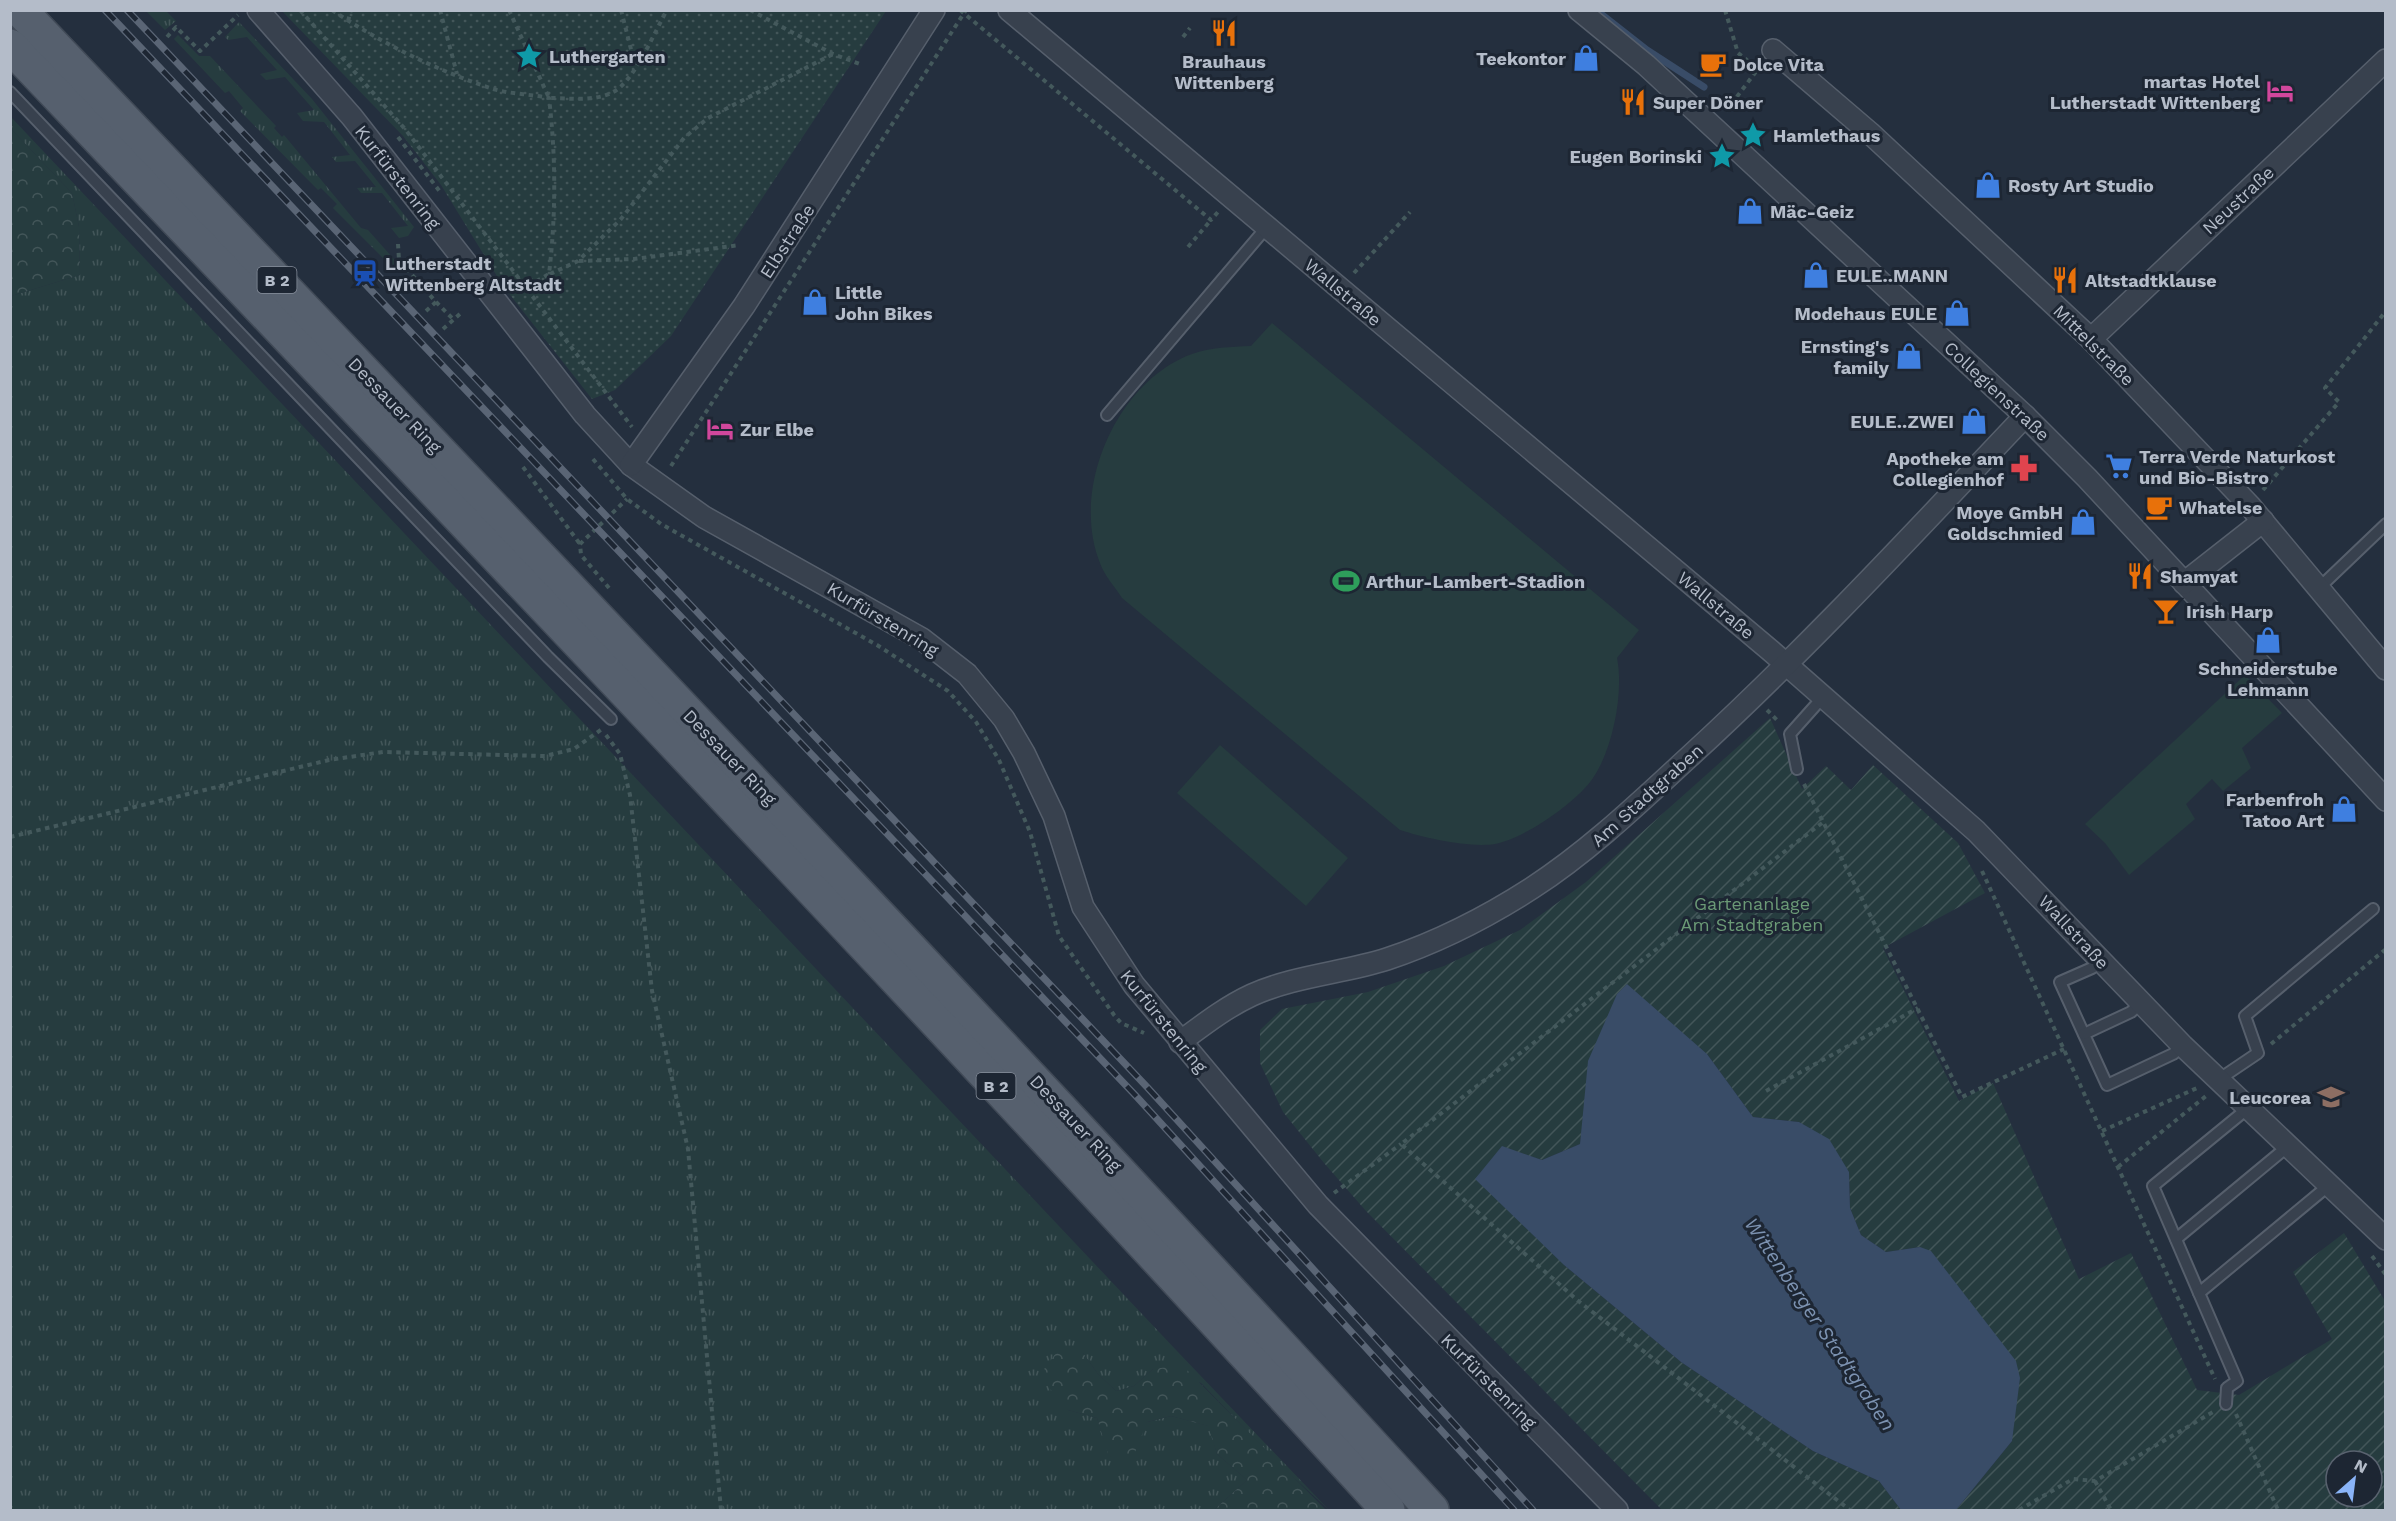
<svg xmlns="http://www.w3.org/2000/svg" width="2396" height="1521" viewBox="0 0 2396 1521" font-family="'Work Sans',sans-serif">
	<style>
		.grass { fill: url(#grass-tufts) }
		.forest { fill: url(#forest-crowns) }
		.park { fill: url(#park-dots) }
		.garden { fill: url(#garden-furrows); fill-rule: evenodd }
		.pitch { fill: #263c3f }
		.water { fill: #394c67 }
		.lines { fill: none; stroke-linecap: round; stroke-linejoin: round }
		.stream { stroke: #394c67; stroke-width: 7 }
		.lane-casing { stroke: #565f6c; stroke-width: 14 }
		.street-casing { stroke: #565f6c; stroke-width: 24 }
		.primary-casing { stroke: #414a57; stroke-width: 36 }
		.path { stroke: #44595c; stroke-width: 4; stroke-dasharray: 4.5 4.5; stroke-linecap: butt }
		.lane { stroke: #38414e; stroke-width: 10 }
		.street { stroke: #38414e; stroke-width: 21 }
		.primary { stroke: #56606e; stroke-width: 33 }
		.rail-casing { stroke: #5a6575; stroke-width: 7 }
		.rail { stroke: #1d2633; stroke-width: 4.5; stroke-dasharray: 14; stroke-linecap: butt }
		.labels { text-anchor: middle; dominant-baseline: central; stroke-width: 6; stroke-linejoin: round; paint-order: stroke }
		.shield { fill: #1d2633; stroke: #878f9c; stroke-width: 1.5 }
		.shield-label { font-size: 16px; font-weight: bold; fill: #b4bcc9 }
		.poi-label { font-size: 18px; font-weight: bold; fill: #b4bcc9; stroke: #1d2633; text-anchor: start }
		.street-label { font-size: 18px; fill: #b4bcc9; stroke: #1d2633 }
		.park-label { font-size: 18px; fill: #6b9a76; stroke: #1d2633 }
		.water-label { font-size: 20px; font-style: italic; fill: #7c92b1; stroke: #1d2633 }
	</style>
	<defs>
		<pattern id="grass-tufts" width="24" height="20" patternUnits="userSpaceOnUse" patternTransform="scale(1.5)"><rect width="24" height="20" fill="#263c3f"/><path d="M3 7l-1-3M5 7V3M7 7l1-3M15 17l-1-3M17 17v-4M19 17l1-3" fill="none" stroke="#435659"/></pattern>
		<pattern id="forest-crowns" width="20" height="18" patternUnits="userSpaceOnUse" patternTransform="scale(1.5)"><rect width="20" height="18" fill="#263c3f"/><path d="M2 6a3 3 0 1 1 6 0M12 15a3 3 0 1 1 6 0" fill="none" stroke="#435659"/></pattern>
		<pattern id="park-dots" width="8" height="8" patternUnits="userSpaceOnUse" patternTransform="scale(1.5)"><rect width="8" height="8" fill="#263c3f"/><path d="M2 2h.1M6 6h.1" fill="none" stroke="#435659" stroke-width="1.8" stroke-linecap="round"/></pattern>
		<pattern id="garden-furrows" width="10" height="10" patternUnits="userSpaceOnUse" patternTransform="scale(1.5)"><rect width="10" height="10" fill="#263c3f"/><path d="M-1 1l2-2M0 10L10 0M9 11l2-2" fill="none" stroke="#435659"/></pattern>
	</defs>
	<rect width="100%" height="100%" fill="#242f3e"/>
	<g class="grass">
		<path d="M146,11H166L176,21L165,30Z"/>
		<path d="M239,22L312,99L414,227L408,236L399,238L391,228L408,226L382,193H361L357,188L376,187L355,161L336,162L332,157L350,155L324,122L303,121L297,113L314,110L285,77L266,80L260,74L277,70L247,37L228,40L225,37Z"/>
		<path d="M178,35L199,56H210L276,126L274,128L282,137L284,135L361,228L368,230L400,266L396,271L333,208L337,204L321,188L318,190L240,111L243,108L229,91L225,93L174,39Z"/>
		<path d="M10,116L1177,1351L1329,1510L1279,1464L1201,1383L1153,1369L1134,1386L1116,1391L1098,1374L1083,1353L1056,1354L1068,1410L1097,1418L1110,1457L1147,1422L1171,1416L1209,1426L1217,1454L1247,1480L1214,1510H11V296L80,275L79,227L72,193L11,129Z"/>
	</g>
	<g class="forest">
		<path d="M11,129L72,193L79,227L80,275L11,296Z"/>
		<path d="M1056,1353H1083L1098,1374L1116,1391L1134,1386L1153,1369L1182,1365L1326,1510H1214L1247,1480L1217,1454L1208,1426L1171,1416L1147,1422L1134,1455L1109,1457L1097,1418L1068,1410L1039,1376Z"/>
	</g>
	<path class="park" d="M282,11H886L671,336L615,390L592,399L503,286L441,185L403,136Z"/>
	<path class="garden" d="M1770,718L1802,789L1826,766L1851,790L1873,765L1958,843L1985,893L1883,948L1959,1101L1993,1083L2079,1279L2131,1253L2197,1390L2239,1395L2332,1339L2293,1272L2344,1233L2385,1301V1510H1956L2012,1441L1920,1247L1886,1252L1861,1235L1850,1208L1849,1172L1799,1122L1753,1117L1707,1054L1585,1111L1580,1144L1542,1160L1502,1147L1564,1265L1681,1362L1813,1451L1879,1481L1901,1510H1662L1366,1211L1324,1163L1283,1112L1260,1063V1030L1282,1009L1368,992L1444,966L1520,930L1586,882ZM2336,1461H2372V1497H2336Z"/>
	<g class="pitch">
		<path d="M1272,323L1639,630L1617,658C1624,692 1613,749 1593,778C1577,802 1524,839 1495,844C1469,848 1425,838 1400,830L1122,598C1115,587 1104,575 1100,563C1070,489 1117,381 1192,354C1211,347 1231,347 1251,346Z"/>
		<path d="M2245,675L2282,713L2242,748L2251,768L2223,791L2212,779L2186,804L2195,819L2129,875L2105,843L2085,824Z"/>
		<path d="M1220,745L1348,858L1306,906L1177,793Z"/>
	</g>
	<path class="water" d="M1627,984L1707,1054L1753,1117L1799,1122L1829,1139L1849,1172L1850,1208L1861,1235L1886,1252L1920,1247L1931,1251L2016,1361L2020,1378L2012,1441L1956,1510H1901L1879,1481L1813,1451L1681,1362L1564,1265L1475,1179L1502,1146L1542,1160L1580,1144L1588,1061L1617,994Z"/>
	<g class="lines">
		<path class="stream" d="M1596,10L1647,50L1704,87"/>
		<defs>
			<g id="lane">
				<path d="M10,92L548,657L611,719"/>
				<path d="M1107,415L1266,228"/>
				<path d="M2319,588L2386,524"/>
				<path d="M1797,769L1790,734L1823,697"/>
				<path d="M2101,961L2092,968L2060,982L2107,1085L2173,1054L2183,1046"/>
				<path d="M2084,1034L2131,1012L2141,1003"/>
				<path d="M2218,1080L2258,1053L2245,1016L2373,909"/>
				<path d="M2176,1239L2287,1147"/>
				<path d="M2199,1293L2153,1186L2247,1109"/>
				<path d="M2226,1404L2227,1388L2237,1381L2199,1293L2328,1186"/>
			</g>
			<g id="street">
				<path d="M258,10L352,117L585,415L631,465L704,517L922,639L967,674L1004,719L1024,753L1054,816L1083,907L1134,985L1318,1205L1617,1510"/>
				<path d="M1009,10L1771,651L1976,831L2183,1046L2386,1239"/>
				<path d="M1579,10L1646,65L2025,416L2087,478L2386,800"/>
				<path d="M1773,50L1870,133L2091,339L2250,506L2386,669"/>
				<path d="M2091,339L2386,60"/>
				<path d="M631,465L744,306L934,10"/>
				<path d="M2184,583L2263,521"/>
				<path d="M1180,1042C1203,1025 1226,1007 1252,995C1294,976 1343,973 1387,959C1438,942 1487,917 1532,888C1589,851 1639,803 1689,757C1807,649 1915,532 2025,416"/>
			</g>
			<g id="primary">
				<path d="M20,10C493,508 969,1004 1432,1510"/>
				<path d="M10,46C473,531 936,1015 1388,1510"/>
			</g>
		</defs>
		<use href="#lane" class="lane-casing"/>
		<use href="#street" class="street-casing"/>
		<use href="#primary" class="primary-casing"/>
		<g class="path">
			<path d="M300,10L405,129L632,427"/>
			<path d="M332,10C379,42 436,70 490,88C508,94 530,94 549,98C556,157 556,215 549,274L526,287"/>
			<path d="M440,10L457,74"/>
			<path d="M509,10L549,98C568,98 595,102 613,92C634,82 655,31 667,10"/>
			<path d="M621,10L635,65"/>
			<path d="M750,10L833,54L860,64"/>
			<path d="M960,10L1211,220L1218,212"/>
			<path d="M1725,10L1738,53L1758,69"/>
			<path d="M348,21L351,10"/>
			<path d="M167,37L176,27L200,51L238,15"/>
			<path d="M1183,37L1190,28"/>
			<path d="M1726,111L1761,65"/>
			<path d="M398,137L441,193"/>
			<path d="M398,244L399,260L436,302L426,311"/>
			<path d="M1188,247L1211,220"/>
			<path d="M579,261L634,259L740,245"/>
			<path d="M1354,273L1410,212"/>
			<path d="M550,274L578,261L621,219L684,138L708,118L833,54"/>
			<path d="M436,302L454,320"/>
			<path d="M443,329L460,314"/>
			<path d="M593,459L627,499L661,524L877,645L948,691L976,722L999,760L1030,832L1059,936L1114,1015L1121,1023L1144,1033"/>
			<path d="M671,466L966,10"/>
			<path d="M523,467L580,544"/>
			<path d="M2263,490L2339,402L2325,388L2386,311"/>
			<path d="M609,588L581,555L580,544L627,499"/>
			<path d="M1767,710L1779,722"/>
			<path d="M606,735L620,754L630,795L652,991L688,1149L721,1510"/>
			<path d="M1804,784L1962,1097L2064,1049"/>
			<path d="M1822,823L1401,1144L1577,1300L1850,1510"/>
			<path d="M10,837L329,760L383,752L545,756L574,749L602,729"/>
			<path d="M1982,871L2215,1379"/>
			<path d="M2271,1044L2386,949"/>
			<path d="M1766,1091L1918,1008"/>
			<path d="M2102,1131L2197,1088"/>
			<path d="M2118,1167L2206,1096"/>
			<path d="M1334,1193L1401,1144"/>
			<path d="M2372,1256L2386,1275"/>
			<path d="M2236,1414L2278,1510"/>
			<path d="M2095,1481L2111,1510"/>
			<path d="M2019,1510L2073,1479L2095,1481L2213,1412"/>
		</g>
		<use href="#lane" class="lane"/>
		<use href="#street" class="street"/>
		<use href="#primary" class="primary"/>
		<defs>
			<g id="rail">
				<path d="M105,10L1136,1096L1514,1510"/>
				<path d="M127,10L1147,1087L1533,1510"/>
			</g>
		</defs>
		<use href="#rail" class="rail-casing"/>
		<use href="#rail" class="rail"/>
	</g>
	<defs>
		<symbol id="restaurant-bare" viewBox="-9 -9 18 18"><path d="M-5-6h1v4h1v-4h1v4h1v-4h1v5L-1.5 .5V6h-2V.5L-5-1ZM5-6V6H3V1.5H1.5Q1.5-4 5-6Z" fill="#e8710a" stroke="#1d2633" stroke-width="2.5" paint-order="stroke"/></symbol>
		<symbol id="sight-bare" viewBox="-9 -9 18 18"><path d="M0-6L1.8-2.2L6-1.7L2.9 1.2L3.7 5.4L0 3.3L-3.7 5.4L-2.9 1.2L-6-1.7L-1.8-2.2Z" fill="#0f9aa8" stroke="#1d2633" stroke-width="2.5" paint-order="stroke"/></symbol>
		<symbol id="shop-bare" viewBox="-9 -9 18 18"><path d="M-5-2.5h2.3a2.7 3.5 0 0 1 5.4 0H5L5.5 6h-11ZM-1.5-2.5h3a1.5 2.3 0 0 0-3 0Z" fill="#3f7fe0" stroke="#1d2633" stroke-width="2.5" paint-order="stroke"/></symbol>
		<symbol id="cafe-bare" viewBox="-9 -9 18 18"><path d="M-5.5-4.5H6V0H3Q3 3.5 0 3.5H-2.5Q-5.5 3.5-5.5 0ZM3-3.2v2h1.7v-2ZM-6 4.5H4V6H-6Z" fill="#e8710a" stroke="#1d2633" stroke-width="2.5" paint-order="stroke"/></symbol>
		<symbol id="hotel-bare" viewBox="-9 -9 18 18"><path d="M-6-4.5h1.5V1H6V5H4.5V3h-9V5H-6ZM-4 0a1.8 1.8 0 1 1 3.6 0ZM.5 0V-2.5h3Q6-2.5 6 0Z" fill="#d1479c" stroke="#1d2633" stroke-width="2.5" paint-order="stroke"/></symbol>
		<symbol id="station-bare" viewBox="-9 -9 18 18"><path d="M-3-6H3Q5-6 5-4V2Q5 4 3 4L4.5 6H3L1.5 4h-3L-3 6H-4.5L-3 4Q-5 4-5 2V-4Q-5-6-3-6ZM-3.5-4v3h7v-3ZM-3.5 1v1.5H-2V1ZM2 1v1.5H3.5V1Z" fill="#1a4fb4" stroke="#1d2633" stroke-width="2.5" paint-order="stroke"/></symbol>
		<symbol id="supermarket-bare" viewBox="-9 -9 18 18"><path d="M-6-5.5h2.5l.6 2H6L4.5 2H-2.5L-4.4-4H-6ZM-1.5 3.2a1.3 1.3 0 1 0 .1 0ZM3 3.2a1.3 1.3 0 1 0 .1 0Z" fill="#3f7fe0" stroke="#1d2633" stroke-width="2.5" paint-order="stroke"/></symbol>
		<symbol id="pharmacy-bare" viewBox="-9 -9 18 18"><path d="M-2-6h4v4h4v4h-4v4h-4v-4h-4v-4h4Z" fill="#e0444e" stroke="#1d2633" stroke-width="2.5" paint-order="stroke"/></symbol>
		<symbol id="stadium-bare" viewBox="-9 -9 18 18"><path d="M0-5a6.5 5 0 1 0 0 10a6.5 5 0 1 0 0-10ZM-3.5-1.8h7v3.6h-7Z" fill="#2e9e5b" stroke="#1d2633" stroke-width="2.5" paint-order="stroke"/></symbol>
		<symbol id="bar-bare" viewBox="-9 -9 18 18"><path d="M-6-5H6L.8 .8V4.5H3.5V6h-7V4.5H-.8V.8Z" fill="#e8710a" stroke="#1d2633" stroke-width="2.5" paint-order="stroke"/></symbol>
		<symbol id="university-bare" viewBox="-9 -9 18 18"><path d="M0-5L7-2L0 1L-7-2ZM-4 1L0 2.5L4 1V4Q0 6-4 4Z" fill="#8d6e63" stroke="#1d2633" stroke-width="2.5" paint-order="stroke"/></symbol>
	</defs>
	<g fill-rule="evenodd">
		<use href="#restaurant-bare" x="1205" y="14" width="38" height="38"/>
		<use href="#sight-bare" x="510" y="37" width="38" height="38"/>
		<use href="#shop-bare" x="1567" y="39" width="38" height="38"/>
		<use href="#cafe-bare" x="1694" y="45" width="38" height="38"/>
		<use href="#hotel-bare" x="2261" y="72" width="38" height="38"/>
		<use href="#restaurant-bare" x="1614" y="83" width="38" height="38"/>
		<use href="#sight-bare" x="1734" y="116" width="38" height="38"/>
		<use href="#sight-bare" x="1703" y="137" width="38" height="38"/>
		<use href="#shop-bare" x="1969" y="166" width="38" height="38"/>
		<use href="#shop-bare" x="1731" y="192" width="38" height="38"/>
		<use href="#station-bare" x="346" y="254" width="38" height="38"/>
		<use href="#shop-bare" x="1797" y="256" width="38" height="38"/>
		<use href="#restaurant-bare" x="2046" y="261" width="38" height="38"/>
		<use href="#shop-bare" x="796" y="283" width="38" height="38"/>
		<use href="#shop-bare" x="1938" y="294" width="38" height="38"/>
		<use href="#shop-bare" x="1890" y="337" width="38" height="38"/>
		<use href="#shop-bare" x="1955" y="402" width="38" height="38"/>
		<use href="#hotel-bare" x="701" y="410" width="38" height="38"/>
		<use href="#supermarket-bare" x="2100" y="447" width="38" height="38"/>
		<use href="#pharmacy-bare" x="2005" y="449" width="38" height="38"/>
		<use href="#cafe-bare" x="2140" y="488" width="38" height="38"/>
		<use href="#shop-bare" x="2064" y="503" width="38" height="38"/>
		<use href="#restaurant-bare" x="2121" y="557" width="38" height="38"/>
		<use href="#stadium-bare" x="1327" y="562" width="38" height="38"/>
		<use href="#bar-bare" x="2147" y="592" width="38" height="38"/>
		<use href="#shop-bare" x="2249" y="621" width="38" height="38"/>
		<use href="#shop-bare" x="2325" y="790" width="38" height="38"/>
		<use href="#university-bare" x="2312" y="1078" width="38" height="38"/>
	</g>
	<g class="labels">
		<g class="shield">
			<rect x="257.5" y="267" width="39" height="26" rx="4.5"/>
			<rect x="976.5" y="1073" width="39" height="26" rx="4.5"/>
		</g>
		<g class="shield-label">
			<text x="277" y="280">B 2</text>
			<text x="996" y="1086">B 2</text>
		</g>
		<g class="poi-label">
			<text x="549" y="56">Luthergarten</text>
			<text x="1566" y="58" text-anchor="end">Teekontor</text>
			<text x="1224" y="61" text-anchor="middle">Brauhaus<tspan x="1224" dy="21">Wittenberg</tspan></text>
			<text x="1733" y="64">Dolce Vita</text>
			<text x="2260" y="81" text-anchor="end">martas Hotel<tspan x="2260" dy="21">Lutherstadt Wittenberg</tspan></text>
			<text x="1653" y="102">Super Döner</text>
			<text x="1773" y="135">Hamlethaus</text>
			<text x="1702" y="156" text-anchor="end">Eugen Borinski</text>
			<text x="2008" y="185">Rosty Art Studio</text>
			<text x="1770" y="211">Mäc-Geiz</text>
			<text x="385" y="263">Lutherstadt<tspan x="385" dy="21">Wittenberg Altstadt</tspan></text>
			<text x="1836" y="275">EULE..MANN</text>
			<text x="2085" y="280">Altstadtklause</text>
			<text x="835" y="292">Little<tspan x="835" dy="21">John Bikes</tspan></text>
			<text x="1937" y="313" text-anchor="end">Modehaus EULE</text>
			<text x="1889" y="346" text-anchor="end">Ernsting's<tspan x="1889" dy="21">family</tspan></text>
			<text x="1954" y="421" text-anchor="end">EULE..ZWEI</text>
			<text x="740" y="429">Zur Elbe</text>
			<text x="2139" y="456">Terra Verde Naturkost<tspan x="2139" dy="21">und Bio-Bistro</tspan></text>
			<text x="2004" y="458" text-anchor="end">Apotheke am<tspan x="2004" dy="21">Collegienhof</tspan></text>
			<text x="2179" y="507">Whatelse</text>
			<text x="2063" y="512" text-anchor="end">Moye GmbH<tspan x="2063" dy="21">Goldschmied</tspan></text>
			<text x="2160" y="576">Shamyat</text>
			<text x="1366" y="581">Arthur-Lambert-Stadion</text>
			<text x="2186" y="611">Irish Harp</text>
			<text x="2268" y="668" text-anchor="middle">Schneiderstube<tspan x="2268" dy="21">Lehmann</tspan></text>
			<text x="2324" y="799" text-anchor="end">Farbenfroh<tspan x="2324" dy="21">Tatoo Art</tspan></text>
			<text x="2311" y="1097" text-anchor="end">Leucorea</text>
		</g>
		<g class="street-label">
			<text transform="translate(398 177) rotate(52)">Kurfürstenring</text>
			<text transform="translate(2238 200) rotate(-43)">Neustraße</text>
			<text transform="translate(787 241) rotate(-57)">Elbstraße</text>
			<text transform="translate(1343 292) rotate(40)">Wallstraße</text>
			<text transform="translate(2094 345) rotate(45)">Mittelstraße</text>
			<text transform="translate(1997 391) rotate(43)">Collegienstraße</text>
			<text transform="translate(395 405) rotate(46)">Dessauer Ring</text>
			<text transform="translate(1716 605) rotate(40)">Wallstraße</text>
			<text transform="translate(883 619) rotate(31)">Kurfürstenring</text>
			<text transform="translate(730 757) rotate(46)">Dessauer Ring</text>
			<text transform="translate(1647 795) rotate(-42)">Am Stadtgraben</text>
			<text transform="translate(2074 932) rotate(47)">Wallstraße</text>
			<text transform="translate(1164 1021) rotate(51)">Kurfürstenring</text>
			<text transform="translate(1076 1123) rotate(47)">Dessauer Ring</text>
			<text transform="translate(1489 1381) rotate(45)">Kurfürstenring</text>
		</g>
		<g class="park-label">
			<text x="1752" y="903">Gartenanlage<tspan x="1752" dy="21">Am Stadtgraben</tspan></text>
		</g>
		<g class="water-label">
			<text transform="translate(1820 1324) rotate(56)">Wittenberger Stadtgraben</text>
		</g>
	</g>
	<rect width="2396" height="1521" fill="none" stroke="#b4bcc9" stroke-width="24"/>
	<g transform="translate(2354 1479) rotate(28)"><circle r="28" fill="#1d2633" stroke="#59626f" stroke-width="1.5"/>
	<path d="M0-4.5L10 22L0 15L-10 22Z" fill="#8ab4f8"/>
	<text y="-9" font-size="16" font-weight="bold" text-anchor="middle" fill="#b4bcc9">N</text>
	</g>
</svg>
